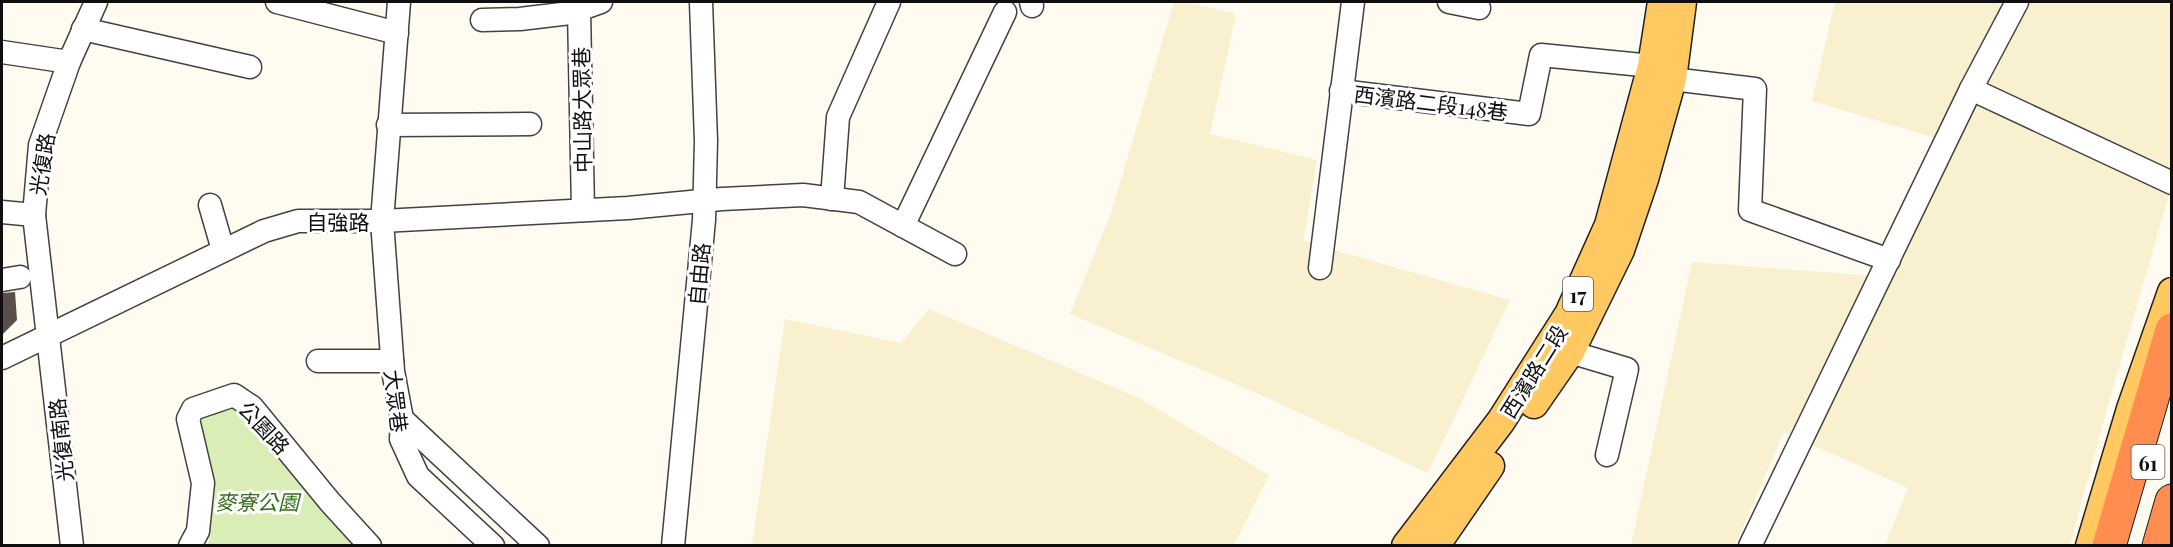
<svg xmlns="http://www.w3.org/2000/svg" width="2173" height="547" viewBox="0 0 2173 547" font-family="'Playfair Display','Noto Sans TC',serif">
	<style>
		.farmland { fill: #f8f0ce }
		.green { fill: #d9eeb6 }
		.building { fill: #594e4a }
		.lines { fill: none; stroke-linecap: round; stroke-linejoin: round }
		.minor-casing { stroke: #424242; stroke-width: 25 }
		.major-casing { stroke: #202020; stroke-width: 31 }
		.highway-casing { stroke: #202020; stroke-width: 35 }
		.minor { stroke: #fff; stroke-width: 22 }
		.major { stroke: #ffc861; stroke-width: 28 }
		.highway { stroke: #ff8d4f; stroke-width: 33 }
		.labels { text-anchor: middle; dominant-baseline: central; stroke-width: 6; stroke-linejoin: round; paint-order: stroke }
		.shield { fill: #fff; stroke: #575757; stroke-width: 1.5 }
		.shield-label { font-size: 20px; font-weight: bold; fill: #0f0f0f }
		.street-label { font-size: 21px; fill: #0f0f0f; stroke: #fff }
		.park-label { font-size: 21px; font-style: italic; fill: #336e18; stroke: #fff }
	</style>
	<rect width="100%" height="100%" fill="#fffbf1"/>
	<g class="farmland">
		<path d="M1174,2H1186L1236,14L1210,134L1317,160L1303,241L1510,300L1428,473L1268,398L1070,314L1111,213Z"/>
		<path d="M1835,2H2171V187L2106,412L2070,545H1885L1908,488L1784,432L1735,545L1631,546L1692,262L1887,277L1952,143L1812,101Z"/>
		<path d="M929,309L1139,398L1269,475L1234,545H752L785,319L901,343Z"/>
	</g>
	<path class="green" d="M235,408L246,415L353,545H207L209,541L213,491L201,426L202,416Z"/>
	<path class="building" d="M15,292L17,320L2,335V293Z"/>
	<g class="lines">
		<defs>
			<g id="minor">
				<path d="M277,2L397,33"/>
				<path d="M399,2L382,221L393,371L402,419L401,439L418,476L493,546"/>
				<path d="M1031,2L1032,6"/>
				<path d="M1449,2L1479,8"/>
				<path d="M579,10L583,210"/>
				<path d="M482,20L520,19L570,13L601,2"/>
				<path d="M83,29L250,67"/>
				<path d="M2,52L69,62"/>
				<path d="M1672,79L1755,89L1750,210L1889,260"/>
				<path d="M1971,89L2172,183"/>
				<path d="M1341,91L1529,114L1541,55L1652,66"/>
				<path d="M388,125L530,124"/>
				<path d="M832,199L838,117L889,2"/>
				<path d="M210,205L223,250"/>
				<path d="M2,212L34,215"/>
				<path d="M903,226L1005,12"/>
				<path d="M1320,268L1353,2"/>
				<path d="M2,280L20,277"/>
				<path d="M1570,352L1627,369L1607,455"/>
				<path d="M2,358L264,231L298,221H382L628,208L722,199L803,195L859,202L955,254"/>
				<path d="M318,361H392"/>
				<path d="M402,419L538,546"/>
				<path d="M72,546L34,215L40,145L69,62L96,2"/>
				<path d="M190,546L198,531L203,483L188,419L193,409L234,395L252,407L330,502L370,546"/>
				<path d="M673,546L704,220L706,141L701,2"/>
				<path d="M1750,546L1971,89L2017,2"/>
			</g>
			<g id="major">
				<path d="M1534,404L1570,352L1620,250L1644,179L1672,79L1682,2"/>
				<path d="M1406,546L1501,421L1569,314L1609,225L1652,66L1662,2"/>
				<path d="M1435,546L1490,466"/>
				<path d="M2090,546L2131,409L2172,292"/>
			</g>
			<g id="highway">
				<path d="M2109,546L2172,330"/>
				<path d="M2159,546L2172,501"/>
			</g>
		</defs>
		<use href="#minor" class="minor-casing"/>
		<use href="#major" class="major-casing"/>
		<use href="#highway" class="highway-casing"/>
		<use href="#minor" class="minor"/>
		<use href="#major" class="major"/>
		<use href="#highway" class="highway"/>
	</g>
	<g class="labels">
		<g class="shield">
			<rect x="1563" y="277" width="30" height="34" rx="4.5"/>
			<rect x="2131.5" y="445" width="33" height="34" rx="4.5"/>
		</g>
		<g class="shield-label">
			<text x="1578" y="294">17</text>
			<text x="2148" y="462">61</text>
		</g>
		<g class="street-label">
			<text transform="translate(1431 102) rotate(7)">西濱路二段148巷</text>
			<text transform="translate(581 110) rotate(-91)">中山路大眾巷</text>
			<text transform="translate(41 164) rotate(-81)">光復路</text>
			<text x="338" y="221">自強路</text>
			<text transform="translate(698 274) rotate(-85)">自由路</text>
			<text transform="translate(1533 371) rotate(-58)">西濱路二段</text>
			<text transform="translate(397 401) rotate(83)">大眾巷</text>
			<text transform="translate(265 427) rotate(47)">公園路</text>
			<text transform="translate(60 440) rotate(-96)">光復南路</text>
		</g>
		<g class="park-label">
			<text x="257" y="501">麥寮公園</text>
		</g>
	</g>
	<rect width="2173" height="547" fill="none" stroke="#0f0f0f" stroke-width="6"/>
</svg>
